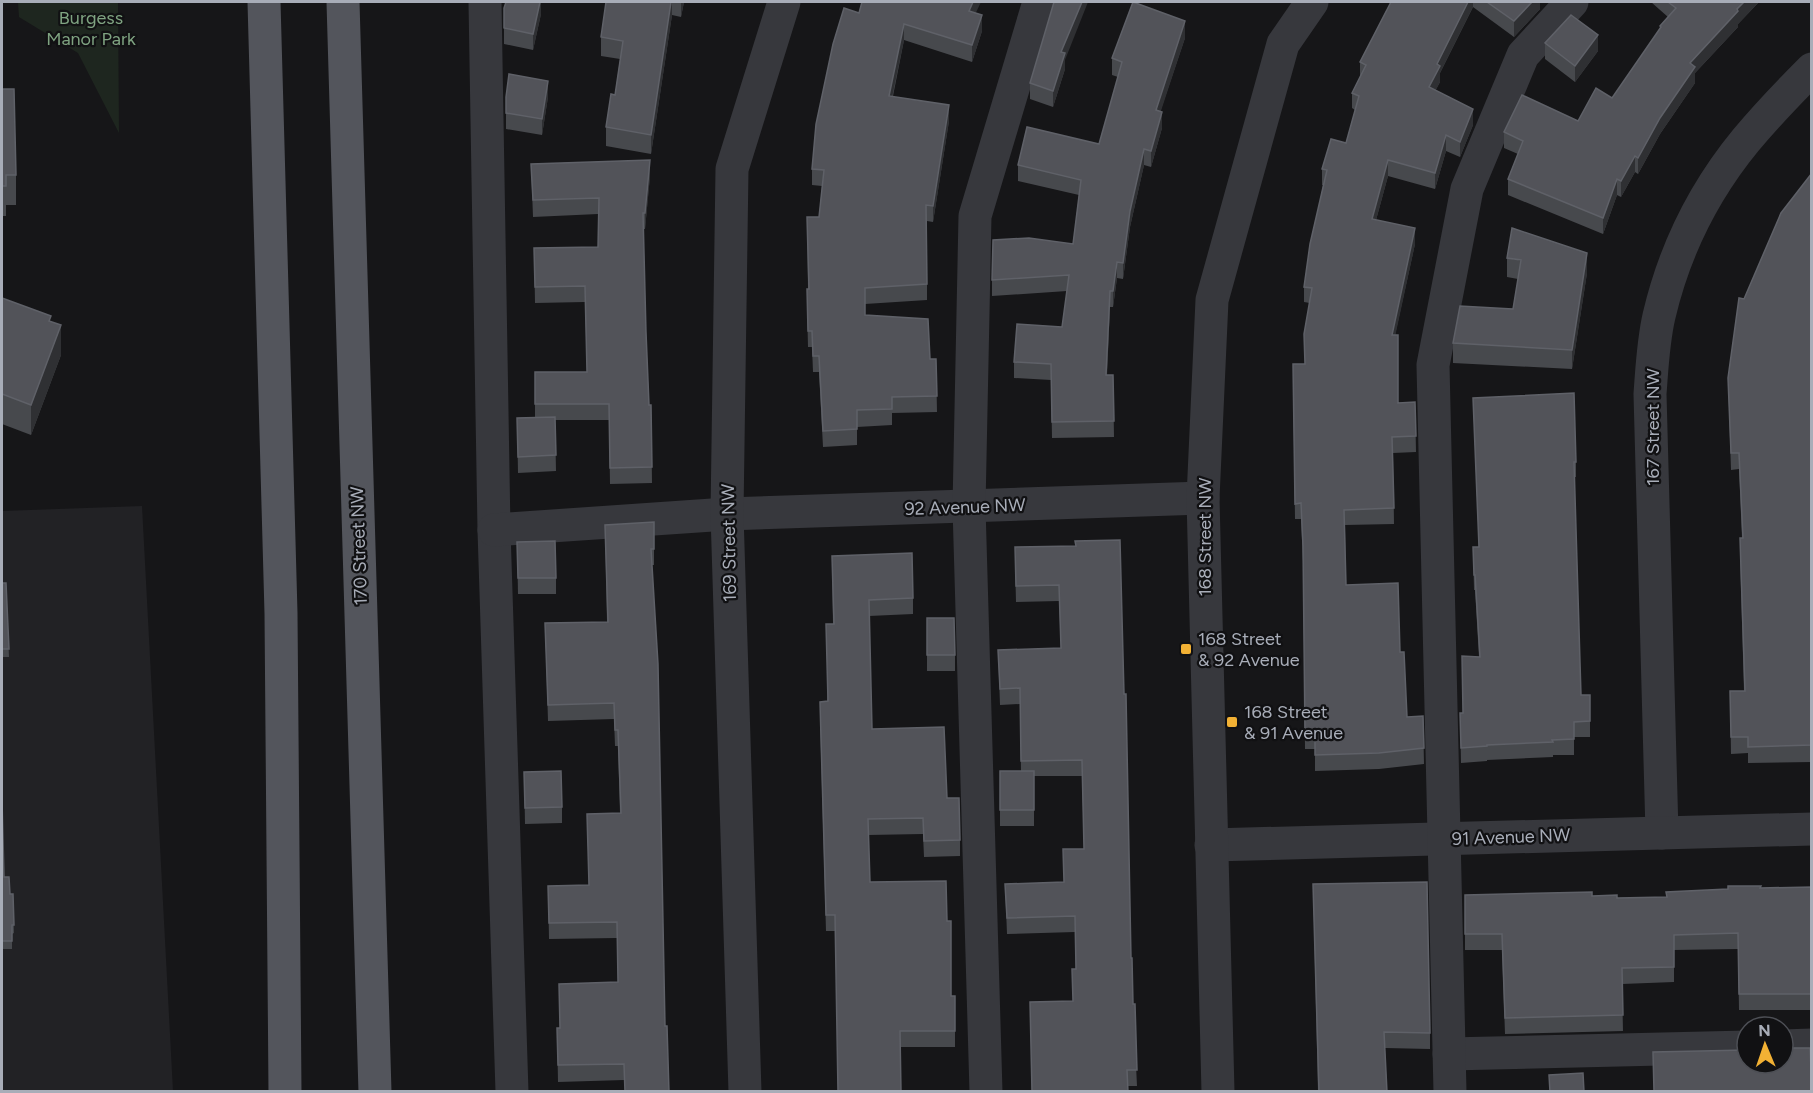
<svg xmlns="http://www.w3.org/2000/svg" width="1813" height="1093" viewBox="0 0 1813 1093" font-family="Figtree,sans-serif">
	<style>
		.built { fill: #222225 }
		.green { fill: #1e261f }
		.lines { fill: none; stroke-linecap: round; stroke-linejoin: round }
		.minor { stroke: #37383d; stroke-width: 33 }
		.major { stroke: #53555c; stroke-width: 33 }
		.wall { fill: #47494d }
		.shaded-wall { fill: #2f3033 }
		.building { fill: #525359; stroke: #5f6168; stroke-width: 1.5 }
		.poi-dot { fill: #f2b134; stroke: #111113; stroke-width: 2 }
		.labels { text-anchor: middle; dominant-baseline: central; stroke-width: 4.5; stroke-linejoin: round; paint-order: stroke }
		.park-label { font-size: 18px; fill: #7fa381; stroke: #111113 }
		.street-label { font-size: 18px; fill: #a8adb8; stroke: #111113 }
		.poi-label { font-size: 18px; fill: #a8adb8; stroke: #111113; text-anchor: start }
	</style>
	<rect width="100%" height="100%" fill="#161618"/>
	<path class="built" d="M142,506L173,1091H2V511Z"/>
	<path class="green" d="M18,2H118L119,133L78,53L19,17Z"/>
	<g class="lines">
		<g class="minor">
			<path d="M485,2L494,530L512,1092"/>
			<path d="M494,530L727,514L1203,498"/>
			<path d="M1662,833L1650,394C1652,368 1653,342 1659,316C1674,252 1704,191 1746,140C1767,115 1789,92 1812,69"/>
			<path d="M1211,845L1812,829"/>
			<path d="M1783,1046L1812,1045"/>
			<path d="M1449,1054L1747,1047"/>
			<path d="M745,1092L727,514L732,169L784,2"/>
			<path d="M986,1092L969,507L975,216L1039,2"/>
			<path d="M1218,1092L1203,498L1212,300L1283,44L1312,2"/>
			<path d="M1450,1092L1433,365L1467,189L1523,55L1572,2"/>
		</g>
		<g class="major">
			<path d="M264,2L281,613L285,1092"/>
			<path d="M343,2L375,1092"/>
		</g>
	</g>
	<g class="wall">
		<path d="M541,2V14L533,50L504,44V8Z"/>
		<path d="M606,2H684L681,17L672,15L651,154L606,146V127L615,95L620,59L601,56V37Z"/>
		<path d="M1391,2H1540V9L1514,37L1473,7L1440,73V82L1435,91L1473,125L1460,157L1446,151L1435,189L1388,176L1376,220L1415,244L1395,335L1398,403L1415,402L1416,452L1393,453L1394,524L1345,525L1346,585L1400,652L1407,717L1423,716L1424,764L1379,769L1315,771V749H1305L1303,562L1301,519H1295L1293,380L1305,364L1304,334L1310,303L1304,302V287L1323,185H1322V169L1346,143L1355,110L1352,108V93L1360,77V62Z"/>
		<path d="M1651,2H1759L1738,24V27L1695,73V83L1660,134L1638,174L1635,172L1621,197L1617,195L1603,234L1508,195V179L1518,154L1504,148V132L1578,121L1612,98L1660,30V26L1668,17Z"/>
		<path d="M859,13H976L982,31L972,62L904,40L893,96L949,121L933,222L927,221V300L865,304V315L930,359H936L937,412L892,413V425L857,427V445L823,447L819,372H813L812,347H808L807,305L808,289L807,217H819L822,186L812,185V169Z"/>
		<path d="M1185,38L1160,112L1162,128L1151,167L1144,165L1130,227L1123,279L1117,278L1113,307H1110L1107,375H1113L1114,437L1052,438L1051,380L1014,378V362L1062,327L1067,291L992,296V280L1073,244L1079,195L1018,181V165L1099,144L1118,77L1112,75V58Z"/>
		<path d="M1545,43L1598,51L1575,82L1545,59Z"/>
		<path d="M1065,60V69L1053,107L1030,99V83Z"/>
		<path d="M2,77V89L16,175V205H6V216H2Z"/>
		<path d="M506,97H548L542,135L506,129Z"/>
		<path d="M531,164L650,176L645,229H643L646,332L649,405H651L652,483L610,484L609,420H555L556,471L518,473L517,418L535,417V372H587L585,302L535,303L534,248L598,247V214L533,217Z"/>
		<path d="M1812,173V762L1748,763V753L1731,754L1730,691H1744L1740,555V538H1742L1739,469L1731,470L1728,378L1744,299Z"/>
		<path d="M1507,258L1587,273L1572,369L1453,363V343L1513,309L1518,279L1507,277Z"/>
		<path d="M2,298L51,322L61,355L31,435L2,424Z"/>
		<path d="M1473,398L1576,462V477H1574L1581,695L1590,721V737H1574V755H1553V757L1487,760V761L1461,763L1460,713H1463L1479,657L1475,590H1474L1473,547H1479Z"/>
		<path d="M654,522V565H652L624,1080L558,1082L557,1028H560L559,984L618,982L617,938L549,939L548,886L589,885L587,814L620,813L618,746H615L614,719L548,721L545,623L607,622L605,525Z"/>
		<path d="M517,542L556,578V594H518Z"/>
		<path d="M1076,546L1131,958L1137,1086H1128L1073,1001L1076,969L1075,932L1007,934L1005,884L1064,882L1084,849L1082,776H1034V826H1000V771H1021L1020,704L1000,705L998,650L1061,648L1059,601L1016,602L1015,563Z"/>
		<path d="M832,572L913,598V614L869,616L872,729L947,798L960,840V856L924,857L923,834L868,835L870,882L947,921L951,996H955V1047H900L835,931H826L820,718L827,701L833,624Z"/>
		<path d="M2,583H6L9,657H2Z"/>
		<path d="M927,618L955,655V671H927Z"/>
		<path d="M524,772L562,807V823L525,824Z"/>
		<path d="M2,800L4,877L10,894H13L14,933L12,934V949H2Z"/>
		<path d="M1313,884L1430,1033V1049L1385,1048L1387,1092H1318Z"/>
		<path d="M1812,887V1010H1739L1738,949L1674,950V982L1622,984L1623,1031L1505,1034L1502,950H1465V895L1592,896L1617,898L1666,897L1760,888Z"/>
	</g>
	<g class="shaded-wall">
		<path d="M540,2H541V14L533,50V34Z"/>
		<path d="M671,2H672V15L651,154V135Z"/>
		<path d="M681,2H684L681,17Z"/>
		<path d="M973,2H981L969,27V11Z"/>
		<path d="M1082,2H1088L1065,60V69L1053,107V91L1061,52Z"/>
		<path d="M1468,2H1473V7L1440,73V82L1429,103V87L1437,64Z"/>
		<path d="M1532,2H1540V9L1514,37V21Z"/>
		<path d="M1744,2H1759L1738,24V27L1695,73V83L1660,134L1638,174V158L1690,63Z"/>
		<path d="M982,15V31L972,62V45Z"/>
		<path d="M1185,21V38L1156,126V110Z"/>
		<path d="M904,24V40L889,112V96Z"/>
		<path d="M1598,35V51L1575,82V66Z"/>
		<path d="M548,81V97L542,135V119Z"/>
		<path d="M949,105V121L933,222V206Z"/>
		<path d="M1473,109V125L1460,157V142Z"/>
		<path d="M1162,112V128L1151,167V151Z"/>
		<path d="M1446,135V151L1435,189V173Z"/>
		<path d="M1144,149V165L1130,227L1123,279V263L1130,211Z"/>
		<path d="M1635,156V172L1621,197V181Z"/>
		<path d="M650,160V176L645,229V213Z"/>
		<path d="M1388,160V176L1372,235V219Z"/>
		<path d="M1617,179V195L1603,234V218Z"/>
		<path d="M1415,228V244L1392,351V335Z"/>
		<path d="M1587,253V273L1572,369V350Z"/>
		<path d="M1117,262V278L1113,307V291Z"/>
		<path d="M1110,291V307L1106,391V375Z"/>
		<path d="M61,325V355L31,435V405Z"/>
	</g>
	<g class="building">
		<path d="M506,2H540L533,34L504,28V8Z"/>
		<path d="M606,2H671L651,135L606,127L611,94L615,95L623,41L601,37Z"/>
		<path d="M862,2H973L969,11L982,15L972,45L904,24L889,96L949,105L933,206L926,205L927,284L865,288V315L928,319L930,359H936L937,396L892,397V409L857,410V429L823,431L819,356H813L812,331H808L807,289H809L807,217H819L824,170L812,169L816,124L833,44L844,8L859,13Z"/>
		<path d="M1054,2H1082L1061,52L1065,53L1053,91L1030,83Z"/>
		<path d="M1133,2L1185,21L1156,110L1162,112L1151,151L1144,149L1130,211L1123,263L1117,262L1113,291H1110L1106,375H1113L1114,421L1052,422L1051,364L1014,362L1017,324L1062,327L1069,275L992,280L993,240L1029,238L1073,244L1081,180L1018,165L1027,127L1099,144L1122,62L1112,58Z"/>
		<path d="M1391,2H1468L1437,64L1440,66L1429,87L1473,109L1460,142L1446,135L1435,173L1388,160L1372,219L1415,228L1392,335H1398V403L1415,402L1416,436L1392,437L1394,508L1344,510L1346,585L1398,583L1400,652H1404L1407,717L1423,716L1424,748L1379,753L1315,755V733L1305,734L1303,546L1301,503L1295,504L1293,364H1305L1304,334L1312,288L1304,287L1310,244L1327,170L1322,169L1331,139L1346,143L1359,96L1352,93L1366,65L1360,62Z"/>
		<path d="M1487,2H1532L1514,21Z"/>
		<path d="M1668,2H1744L1737,9L1738,11L1690,63L1695,67L1660,118L1638,158L1635,156L1621,181L1617,179L1603,218L1508,179L1523,141L1504,132L1522,95L1578,121L1596,88L1612,98L1661,27L1660,26L1676,8Z"/>
		<path d="M1571,15L1598,35L1575,66L1545,43Z"/>
		<path d="M509,74L548,81L542,119L506,113V97Z"/>
		<path d="M2,77V89H14L16,175H6V186H2Z"/>
		<path d="M650,160L645,213H643L646,332L649,405H651L652,467L610,468L609,404H535V372H587L585,286L535,287L534,248L598,247L599,198L533,200L531,164Z"/>
		<path d="M1812,173V745L1748,747V737H1731L1730,691H1745L1740,538H1743L1739,453H1731L1728,378L1739,298L1744,299L1781,213Z"/>
		<path d="M1512,228L1587,253L1572,350L1453,343L1460,306L1513,309L1521,260L1507,258Z"/>
		<path d="M2,298L51,316L49,321L61,325L31,405L2,394Z"/>
		<path d="M1574,393L1576,462H1574L1581,695H1590V721L1574,722V739L1552,740L1553,742L1487,745V746L1461,748L1460,713H1463L1462,656L1480,657L1475,575H1474L1473,547H1479L1473,398Z"/>
		<path d="M555,417L556,455L518,457L517,418Z"/>
		<path d="M654,522V549H651L658,664L665,1026H667L669,1092H625L624,1064L558,1065L557,1028H560L559,984L618,982L617,922L549,923L548,886L589,885L587,814L621,813L618,730H615L614,703L548,705L545,623L608,622L605,525Z"/>
		<path d="M1120,540L1124,694H1126L1131,958H1132L1133,1004H1135L1137,1070H1127L1128,1092H1032L1030,1002L1073,1001L1072,969H1076L1075,916L1007,918L1005,884L1064,882L1063,849H1084L1082,760L1021,761L1020,688L1000,689L998,650L1061,648L1059,585L1016,586L1015,547L1076,546L1075,541Z"/>
		<path d="M555,541L556,578H518L517,542Z"/>
		<path d="M912,553L913,598L869,600L872,729L944,727L947,798H959L960,840L924,841L923,818L868,819L870,882L946,881L947,921H951V996H955V1031H900L901,1092H838L835,915H826L820,702L828,701L826,624H834L832,556Z"/>
		<path d="M2,583H6L9,649H2Z"/>
		<path d="M927,618H954L955,655H927Z"/>
		<path d="M561,771L562,807L525,808L524,772Z"/>
		<rect x="1000" y="771" width="34" height="39"/>
		<path d="M2,800L4,877H9L10,894H13L14,925H12V941H2Z"/>
		<path d="M1427,882L1430,1033L1384,1032L1387,1092H1319L1313,884Z"/>
		<path d="M1728,886H1761L1760,888L1812,887V994H1739L1738,933L1674,935V967L1622,968L1623,1015L1505,1018L1502,934H1465V895L1592,892V896L1617,895V898L1667,897L1666,892L1728,889Z"/>
		<path d="M1783,1048H1810L1812,1092H1654L1653,1052L1747,1050V1063H1783Z"/>
		<path d="M1583,1073L1584,1092H1550L1549,1075Z"/>
	</g>
	<g class="poi-dot">
		<rect x="1180" y="643" width="12" height="12" rx="3"/>
		<rect x="1226" y="716" width="12" height="12" rx="3"/>
	</g>
	<g class="labels">
		<g class="park-label">
			<text x="91" y="18">Burgess<tspan x="91" dy="21">Manor Park</tspan></text>
		</g>
		<g class="street-label">
			<text transform="translate(1653 427) rotate(-90)">167 Street NW</text>
			<text transform="translate(965 507) rotate(-2)">92 Avenue NW</text>
			<text transform="translate(1205 537) rotate(-90)">168 Street NW</text>
			<text transform="translate(729 543) rotate(-91)">169 Street NW</text>
			<text transform="translate(359 546) rotate(-92)">170 Street NW</text>
			<text transform="translate(1511 837) rotate(-2)">91 Avenue NW</text>
		</g>
		<g class="poi-label">
			<text x="1198" y="639">168 Street<tspan x="1198" dy="21">&amp; 92 Avenue</tspan></text>
			<text x="1244" y="712">168 Street<tspan x="1244" dy="21">&amp; 91 Avenue</tspan></text>
		</g>
	</g>
	<rect width="1813" height="1093" fill="none" stroke="#a8adb8" stroke-width="6"/>
	<g transform="translate(1765 1045) rotate(358)"><circle r="28" fill="#111113" stroke="#4d4f55" stroke-width="1.5"/>
	<path d="M0-4.5L10 22L0 15L-10 22Z" fill="#f2b134"/>
	<text y="-9" font-size="16" font-weight="bold" text-anchor="middle" fill="#a8adb8">N</text>
	</g>
</svg>
